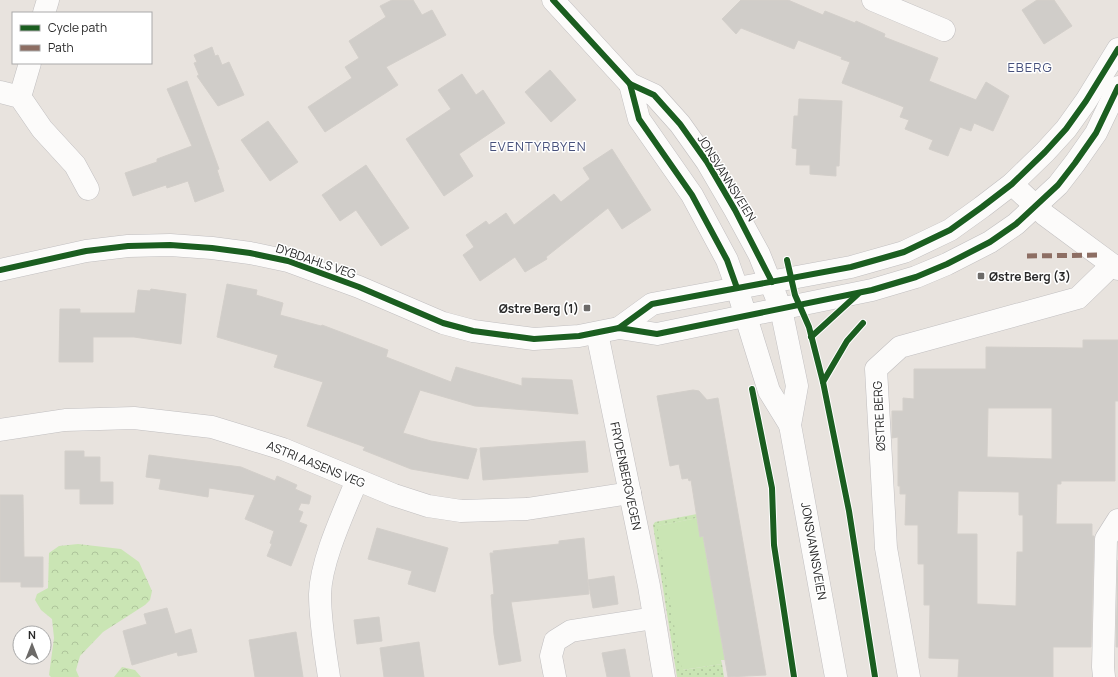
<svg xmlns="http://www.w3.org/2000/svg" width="1118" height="677" viewBox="0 0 1118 677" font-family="Manrope,sans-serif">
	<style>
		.grass { fill: url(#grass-dots) }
		.forest { fill: url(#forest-crowns) }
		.garden { fill: #cae5b4 }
		.building { fill: #d0cdc9; stroke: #d3cfca; fill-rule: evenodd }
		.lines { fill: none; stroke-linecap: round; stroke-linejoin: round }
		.street-casing { stroke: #c1bfc0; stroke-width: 23 }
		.secondary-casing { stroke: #c1bfc0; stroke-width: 23 }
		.street { stroke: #fcfbfa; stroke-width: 22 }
		.secondary { stroke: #fcfbfa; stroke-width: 22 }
		.quiet { stroke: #8d6e63; stroke-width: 5; stroke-dasharray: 10 5; stroke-linecap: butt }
		.cycleway-casing { stroke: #fff; stroke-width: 8 }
		.cycleway { stroke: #1b5e20; stroke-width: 6 }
		.poi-dot { fill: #6c6a68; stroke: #fff; stroke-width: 1.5 }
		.labels { text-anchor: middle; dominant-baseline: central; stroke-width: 3; stroke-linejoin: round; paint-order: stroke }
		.street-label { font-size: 12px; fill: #292929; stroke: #fff }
		.poi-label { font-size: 12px; font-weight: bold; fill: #292929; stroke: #fff; text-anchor: start }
		.neighbourhood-label { font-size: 13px; letter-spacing: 1px; fill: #47517c; stroke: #fff }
	</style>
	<defs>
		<pattern id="grass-dots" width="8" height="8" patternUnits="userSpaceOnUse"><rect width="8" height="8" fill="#cae5b4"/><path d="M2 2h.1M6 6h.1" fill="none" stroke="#aec49b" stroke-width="1.8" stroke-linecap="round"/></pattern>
		<pattern id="forest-crowns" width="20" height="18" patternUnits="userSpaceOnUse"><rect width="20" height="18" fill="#cae5b4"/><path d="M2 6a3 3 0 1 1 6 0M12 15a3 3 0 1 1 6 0" fill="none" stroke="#aec49b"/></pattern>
	</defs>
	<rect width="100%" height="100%" fill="#e8e3de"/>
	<path class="grass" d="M697,514V518L658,526L683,670L722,664L724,677H677L653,525L655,522Z"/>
	<g class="forest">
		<path d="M78,544L121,549L139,562L152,591L150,600L145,605L103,632L80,656L76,670L79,677H51L49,675L54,638L52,619L41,610L35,600L37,594L48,588L49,553L59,546Z"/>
		<path d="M122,667L135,670L141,677H153H114Z"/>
	</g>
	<path class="garden" d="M697,518L701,537L703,536L725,660H721L722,664L682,670L657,526Z"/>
	<g class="building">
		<path d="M392,0H413L422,15L432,10L446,35L386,67L398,85L325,132L308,107L352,78L345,67L359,58L349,41L386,17L380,6Z"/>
		<path d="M741,0H788L823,15L825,11L855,23L856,21L885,34L884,37L938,58L929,81L976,100L986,82L1009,96L993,131L974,123L971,131L960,127L948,156L929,149L933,140L905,129L909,120L900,117L904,107L842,83L850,62L841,59L842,57L798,40L794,49L741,28L736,34L722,19Z"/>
		<path d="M1037,0H1054L1072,26L1044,44L1022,10Z"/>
		<path d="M212,47L215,56L218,55L222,65L229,62L244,95L218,106L197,76L199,75L194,63L197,62L194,55Z"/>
		<path d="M550,70L576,100L551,122L525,92Z"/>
		<path d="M462,74L476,95L483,90L505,123L459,154L473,176L444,196L406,139L451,109L438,90Z"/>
		<path d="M187,81L219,169L217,170L224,191L195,202L188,181L167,188L166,185L133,196L125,173L157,162V159L192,146L167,89Z"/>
		<path d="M799,99L842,101L839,166H836V176L810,174V165H796L797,149L792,148L794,116H798Z"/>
		<path d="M268,121L298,162L270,181L241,140Z"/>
		<path d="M612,149L651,210L622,229L608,208L546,257L547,259L525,272L515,257L480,281L463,255L474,247L466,235L486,221L489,225L506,213L514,225L554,194L561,202L590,179L583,168Z"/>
		<path d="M366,165L409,228L381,246L356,210L340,221L322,195Z"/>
		<path d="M227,284L257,290L256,295L283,303L280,315L321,326L322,325L388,350L386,357L451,382L456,367L522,386V378L572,380L578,414L475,406L420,390L403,433L431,441L477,449L468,479L411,469L363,450L365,447L307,426L323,382L274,367L278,355L217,337Z"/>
		<path d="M151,289L186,294L181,344L134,337H93V362H59L60,309H80V313H135L138,290L150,291Z"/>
		<path d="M1083,340H1118V401H1115V481H1061V484H1057L1056,524H1092V536H1094L1091,647H1053V677H958L959,659L929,658L930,605H924V564H918V525H905L906,494H900V486H898V437L892,438V411H903V398L914,399V369H986V347L1083,348ZM988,408H1052V459L987,457ZM958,491L1019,492V515H1023V552H1017L1016,606L977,604V534H957Z"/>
		<path d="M693,390L699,391L707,400L718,398L766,675L728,677L703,536L700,537L691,480L689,481L688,478L682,479L679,464L670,466L657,396Z"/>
		<path d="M585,441L588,472L483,480L480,448Z"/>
		<path d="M65,451H84V457H100V482H113V504H80V489H65Z"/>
		<path d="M149,455L241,467L275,481L277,476L297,485L295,489L311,496L309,504L301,503L298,510L303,512L299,522L307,525L291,566L267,556L272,544L270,543L274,531L245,519L255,495L209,488L208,497L159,489L161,479L146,477Z"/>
		<path d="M0,495H23L24,557H43V587H21V582H0Z"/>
		<path d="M377,528L448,548L435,592L408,584L412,571L368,559Z"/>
		<path d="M584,538L589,594L511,602L521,661L499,665L494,634L491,595L494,594L490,553H494L493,551L559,544V541Z"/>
		<path d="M1118,560V647H1116Z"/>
		<path d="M614,576L618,604L593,608L588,580Z"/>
		<path d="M167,608L175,634L191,629L197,652L178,656L177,652L132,665L123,631L147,624L144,614Z"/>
		<path d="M379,617L382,641L357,644L354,620Z"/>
		<path d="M296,632L303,677H255L249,640Z"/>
		<path d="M419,642L424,677H384L380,648Z"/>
		<path d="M625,649L630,677H607L602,653Z"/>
	</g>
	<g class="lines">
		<defs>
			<g id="street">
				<path d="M873,0L944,30"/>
				<path d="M44,13L48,0"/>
				<path d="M0,92L20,97L42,129L75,165L88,189"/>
				<path d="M20,97L30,63"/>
				<path d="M1012,184L1045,215L1118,269"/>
				<path d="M597,333L649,586L664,677"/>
				<path d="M0,430L65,420L134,418L212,427L283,449L394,495L428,506L461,511L527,509L630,493"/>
				<path d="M329,677C325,650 320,622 320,594C321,560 344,512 357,480"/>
				<path d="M555,677L551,656L555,641L571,631L654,618"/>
				<path d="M909,677L886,548L876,369L900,347L1078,298L1112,265"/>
				<path d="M1104,677L1103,667L1106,539L1118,520"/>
			</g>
			<g id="secondary">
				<path d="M553,0L630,84L654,95L680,124L707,162L735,210L759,254L781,309L797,386L790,425L836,677"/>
				<path d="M630,84L639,119L692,195L727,260L737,288L769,391L790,425"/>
				<path d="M0,270L86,251L128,246L170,245L212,248L250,253L288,261L359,287L443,323L473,331L534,339L579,336L619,328L657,334L872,290L916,277L947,264L990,242L1016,224L1058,185L1075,163L1096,133L1118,87"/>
				<path d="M619,328L652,304L851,267L904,252L950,230L982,207L1012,184L1045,152L1066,129L1086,101L1118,49"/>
			</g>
		</defs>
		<use href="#street" class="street-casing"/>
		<use href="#secondary" class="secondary-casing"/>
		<use href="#street" class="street"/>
		<use href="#secondary" class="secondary"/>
		<path class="quiet" d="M1027,256L1100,255"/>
		<defs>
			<g id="cycleway">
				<path d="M553,0L630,84L654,95L680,124L707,162L735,210L772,282"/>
				<path d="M630,84L639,119L692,195L727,260L737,288"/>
				<path d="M787,260L795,295L809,327L823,382L849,511L875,677"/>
				<path d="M0,270L86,251L128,246L170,245L212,248L250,253L288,261L359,287L443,323L473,331L534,339L579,336L619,328L657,334L872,290L916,277L947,264L990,242L1016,224L1058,185L1075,163L1096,133L1118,87"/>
				<path d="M619,328L652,304L851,267L904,252L950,230L982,207L1012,184L1045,152L1066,129L1086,101L1118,49"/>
				<path d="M811,337L858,294"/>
				<path d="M823,382L847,341L863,323"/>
				<path d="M752,389L772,488L774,545L794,677"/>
			</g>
		</defs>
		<use href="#cycleway" class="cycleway-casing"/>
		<use href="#cycleway" class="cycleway"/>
	</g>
	<g class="poi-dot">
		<rect x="977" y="272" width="8" height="8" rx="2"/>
		<rect x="583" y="304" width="8" height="8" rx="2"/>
	</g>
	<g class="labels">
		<g class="street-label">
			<text transform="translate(727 178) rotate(58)">JONSVANNSVEIEN</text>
			<text transform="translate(316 261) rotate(19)">DYBDAHLS VEG</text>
			<text transform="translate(879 416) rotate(-93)">ØSTRE BERG</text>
			<text transform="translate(316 464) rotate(22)">ASTRI AASENS VEG</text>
			<text transform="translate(626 476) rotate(78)">FRYDENBERGVEGEN</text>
			<text transform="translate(814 551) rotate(80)">JONSVANNSVEIEN</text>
		</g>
		<g class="poi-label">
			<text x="989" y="276">Østre Berg (3)</text>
			<text x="579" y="308" text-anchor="end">Østre Berg (1)</text>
		</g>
		<g class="neighbourhood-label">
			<text x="1030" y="67">EBERG</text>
			<text x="538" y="146">EVENTYRBYEN</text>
		</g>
	</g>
	<rect x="12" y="12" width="140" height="52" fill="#ffffff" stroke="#a9a9a9"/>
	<rect x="20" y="25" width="20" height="6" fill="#1b5e20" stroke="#a9a9a9"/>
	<text x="48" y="32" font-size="12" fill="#292929">Cycle path</text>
	<rect x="20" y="45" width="20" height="6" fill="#8d6e63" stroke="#a9a9a9"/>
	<text x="48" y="52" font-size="12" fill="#292929">Path</text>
	<g transform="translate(32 645)"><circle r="19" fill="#ffffff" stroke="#a9a9a9"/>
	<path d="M0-3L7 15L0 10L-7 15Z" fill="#6c6a68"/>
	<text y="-6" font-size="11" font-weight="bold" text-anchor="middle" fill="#292929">N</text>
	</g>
</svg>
